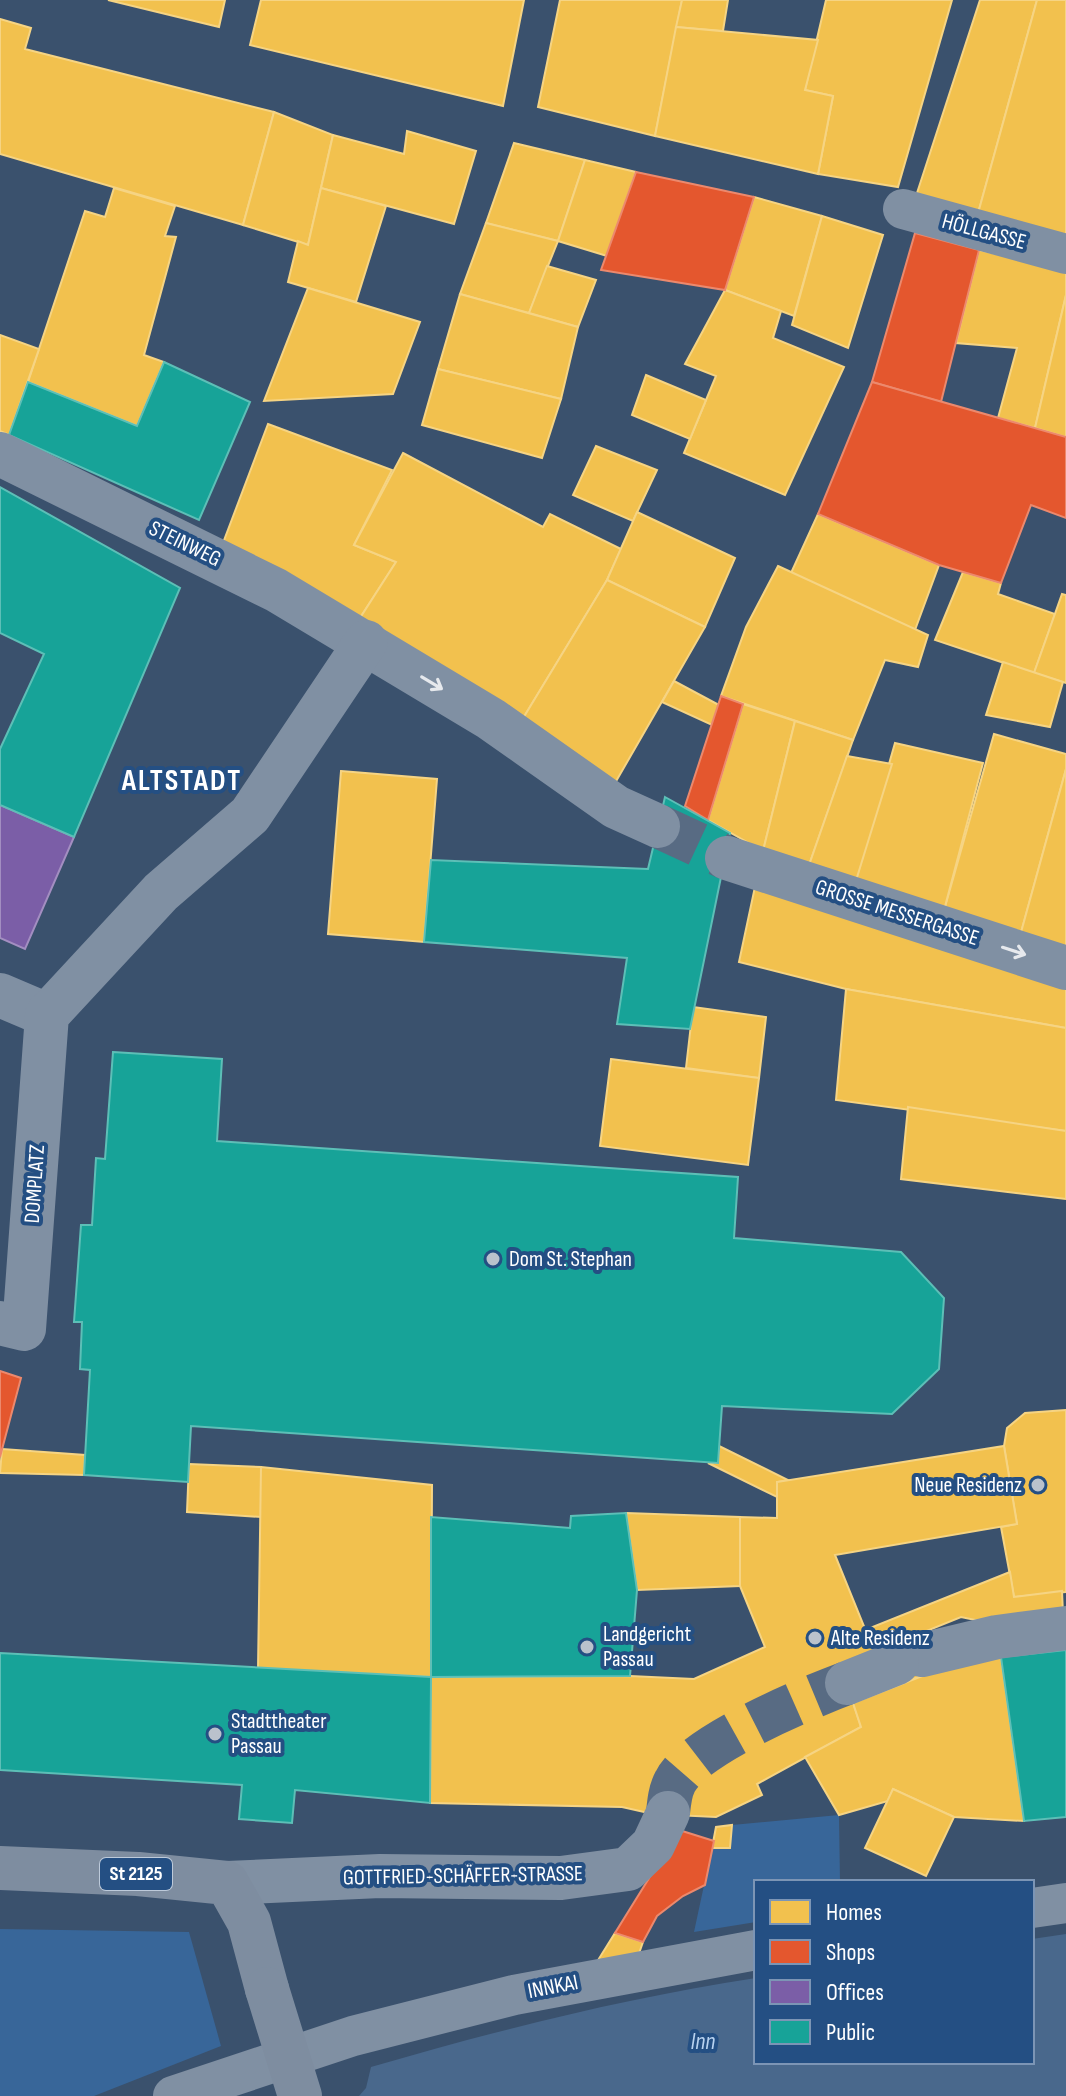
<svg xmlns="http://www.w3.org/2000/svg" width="1066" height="2096" viewBox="0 0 1066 2096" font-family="'Sofia Sans Condensed',sans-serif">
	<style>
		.green { fill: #386699 }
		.water { fill: #49688c }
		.homes { fill: #f2c14e; stroke: #f6d483; stroke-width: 2 }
		.shops { fill: #e4572e; stroke: #ec896d; stroke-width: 2 }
		.offices { fill: #7b5ea7; stroke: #a38ec1; stroke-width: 2 }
		.public { fill: #17a398; stroke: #5dbfb7; stroke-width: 2 }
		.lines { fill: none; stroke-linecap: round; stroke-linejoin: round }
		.minor-tunnel { stroke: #586b83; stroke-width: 44; stroke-dasharray: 44 22; stroke-linecap: butt }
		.pedestrian { stroke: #8090a3; stroke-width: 40 }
		.minor { stroke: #8090a3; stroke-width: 44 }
		.primary { stroke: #7e8da0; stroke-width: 44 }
		.primary-bridge { stroke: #7e8da0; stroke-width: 44 }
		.oneway { stroke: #e6e9ed }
		.poi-dot { fill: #bac2cc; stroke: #244f83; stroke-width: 3 }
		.labels { text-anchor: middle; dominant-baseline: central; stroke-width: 8; stroke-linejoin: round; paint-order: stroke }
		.shield { fill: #244f83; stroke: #bdcada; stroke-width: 2 }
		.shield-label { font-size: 20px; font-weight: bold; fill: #fff }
		.street-label { font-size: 22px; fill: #fff; stroke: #244f83 }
		.poi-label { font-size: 22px; fill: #fff; stroke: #244f83; text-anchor: start }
		.water-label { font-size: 24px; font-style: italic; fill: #b8d2ef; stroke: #244f83 }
		.district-label { font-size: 30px; font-weight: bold; letter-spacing: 2px; fill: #fff; stroke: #244f83 }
	</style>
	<rect width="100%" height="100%" fill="#3a516d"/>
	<g class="green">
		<path d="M839,1815L840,1882H756V1922L694,1932L712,1848H729L732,1825Z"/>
		<path d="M0,1929L189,1932L221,2046L94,2096H0Z"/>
	</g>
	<path class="water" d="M1066,1934V2096H359L366,2088L371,2067C498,2030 625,1998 756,1978V2062H1032V1939Z"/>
	<g class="homes">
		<path d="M108,0H225L219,27Z"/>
		<path d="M261,0H524L503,106L250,45Z"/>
		<path d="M560,0H682L655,136L538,107Z"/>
		<path d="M682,0H728L723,31L676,27Z"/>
		<path d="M826,0H952L898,187L818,174L833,96L805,90Z"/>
		<path d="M980,0H1037L977,217L916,196Z"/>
		<path d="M1037,0H1066V243L977,217Z"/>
		<path d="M0,19L31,28L25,49L274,112L243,225L0,154Z"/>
		<path d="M676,27L818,40L805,90L833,96L818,174L655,136Z"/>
		<path d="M274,112L333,135L308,245L243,225Z"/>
		<path d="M407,131L476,151L454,224L321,188L333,135L404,154Z"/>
		<path d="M514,143L585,160L558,241L486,223Z"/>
		<path d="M585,160L636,172L607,256L558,241Z"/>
		<path d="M114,188L175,206L165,236L176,237L144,355L164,362L137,426L28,382L85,211L105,217Z"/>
		<path d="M321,188L386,206L356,302L288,282L298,241L308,245Z"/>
		<path d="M754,197L822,216L794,316L725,290Z"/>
		<path d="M822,216L883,235L848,348L792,325Z"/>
		<path d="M486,223L558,241L529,313L460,294Z"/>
		<path d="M979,250L1066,270V295L1035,428L998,418L1017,348L956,343Z"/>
		<path d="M547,266L596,280L578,327L529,313Z"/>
		<path d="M308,288L420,322L393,394L264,401Z"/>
		<path d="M725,290L781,311L773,338L844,367L785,495L684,453L716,376L685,364Z"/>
		<path d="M460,294L578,327L561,399L438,369Z"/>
		<path d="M1066,295V437L1035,428Z"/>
		<path d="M0,335L39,349L9,435L0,431Z"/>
		<path d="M438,369L561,399L542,458L422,425Z"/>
		<path d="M646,375L706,400L690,439L632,415Z"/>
		<path d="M268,424L392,470L354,545L396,562L360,618L223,543Z"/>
		<path d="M596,446L657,470L633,521L573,495Z"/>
		<path d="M403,453L543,527L550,514L621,549L607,580L522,720L360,618L396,562L354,545Z"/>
		<path d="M637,512L735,558L705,627L607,580Z"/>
		<path d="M818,514L939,565L915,630L791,573Z"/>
		<path d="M778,566L928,635L918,667L885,660L853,740L721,696L746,627Z"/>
		<path d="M963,572L1001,583L998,594L1055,614L1034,673L935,640Z"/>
		<path d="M607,580L705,627L611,790L522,720Z"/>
		<path d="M1062,594L1066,595V683L1034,673Z"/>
		<path d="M1003,662L1063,682L1050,727L986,715Z"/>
		<path d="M674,681L719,705L712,725L662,702Z"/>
		<path d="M743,704L795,721L763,851L708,820Z"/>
		<path d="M795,721L853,740L807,871L763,851Z"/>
		<path d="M994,734L1066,754V769L1020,936L943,914Z"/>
		<path d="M895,743L983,763L943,914L854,887Z"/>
		<path d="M847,756L892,764L854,887L807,871Z"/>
		<path d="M1066,769V950L1020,936Z"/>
		<path d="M341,771L437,779L424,942L328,934Z"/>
		<path d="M756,882L1066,985V1028L846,989L739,962Z"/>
		<path d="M846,989L1066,1028V1131L836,1100Z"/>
		<path d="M693,1007L766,1017L759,1078L686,1068Z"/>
		<path d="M611,1059L759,1078L748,1165L600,1146Z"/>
		<path d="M908,1107L1066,1131V1199L901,1179Z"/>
		<path d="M1066,1410V1592L1014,1597L1001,1527L1017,1524L1004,1446L1007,1428L1025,1413Z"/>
		<path d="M719,1446L788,1480L777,1482V1497L708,1463H718Z"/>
		<path d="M1004,1446L1017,1524L835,1555L874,1651L845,1678L861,1727L757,1784L762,1795L716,1817L653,1814L622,1807L430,1803L431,1677L630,1676L694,1679L765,1647L740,1586V1517L777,1518V1482Z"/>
		<path d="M2,1449L85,1455L84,1475L0,1473Z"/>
		<path d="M189,1464L261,1467V1517L187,1512Z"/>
		<path d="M261,1467L432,1485L431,1677L258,1669Z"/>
		<path d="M626,1513L740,1517V1586L637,1590Z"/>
		<path d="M1010,1572L1014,1597L1062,1591L1063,1614L980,1621L961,1617L914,1636L930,1673L904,1682L874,1651L865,1630Z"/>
		<path d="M1001,1657L1024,1821L954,1817L893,1789L888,1801L839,1815L805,1757L861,1727L853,1703L930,1673Z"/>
		<path d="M893,1789L954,1817L926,1876L865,1848Z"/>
		<path d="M732,1825L730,1848H712L716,1827Z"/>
		<path d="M615,1933L643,1942L636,1962L595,1965Z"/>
	</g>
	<g class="shops">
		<path d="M636,172L754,197L725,290L601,270Z"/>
		<path d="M915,233L979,250L941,402L872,382Z"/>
		<path d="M872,382L1066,437V518L1031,505L1001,583L939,565L818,514Z"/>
		<path d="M721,696L743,704L708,820L685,806Z"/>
		<path d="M0,1371L21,1378L0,1457Z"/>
		<path d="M679,1830L714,1841L705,1885L683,1896L657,1916L643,1942L615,1933Z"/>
	</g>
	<path class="offices" d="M0,805L74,837L25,949L0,938Z"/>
	<g class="public">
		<path d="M164,362L250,402L199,520L9,435L28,382L137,426Z"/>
		<path d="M0,487L180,588L74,837L0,805V749L44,654L0,633Z"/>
		<path d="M665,797L730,833L690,1029L617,1024L627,958L424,942L431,860L648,869Z"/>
		<path d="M113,1052L222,1059L217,1141L738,1177L734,1238L901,1252L944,1298L939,1369L892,1414L722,1406L718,1463L191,1426L188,1482L84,1475L90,1370L80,1369L82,1322H74L81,1225H92L96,1158L105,1159Z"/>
		<path d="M626,1513L637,1590L630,1676L431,1677V1517L570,1528L571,1516Z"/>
		<path d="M1066,1650V1817L1024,1821L1001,1657Z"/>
		<path d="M0,1653L431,1677L430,1803L295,1790L292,1823L239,1819L242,1785L0,1770Z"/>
	</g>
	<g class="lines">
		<g class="minor-tunnel">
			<path d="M658,826L727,858"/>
			<path d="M668,1813C669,1803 670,1791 675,1782C693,1745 807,1698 847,1683"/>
		</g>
		<g class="pedestrian">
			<path d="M903,209L1066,254"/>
			<path d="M1032,1908L1066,1903"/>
			<path d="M173,2096L353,2036L514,1995L756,1950"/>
		</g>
		<g class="minor">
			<path d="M0,454L276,590L491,719L616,807L658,826"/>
			<path d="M727,858L1066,968"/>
			<path d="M0,995L47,1015"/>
			<path d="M0,1323L24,1329L47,1015L161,892L250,815L366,642"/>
			<path d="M922,1655L997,1637L1066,1628"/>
			<path d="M847,1683L897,1663"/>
			<path d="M227,1883L380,1876L561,1878L628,1869L653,1845L668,1813"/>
		</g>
		<path class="primary" d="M0,1868L138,1874L227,1883L249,1922L267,1989"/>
		<path class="primary-bridge" d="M267,1989L300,2096"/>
	</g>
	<defs><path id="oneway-shaft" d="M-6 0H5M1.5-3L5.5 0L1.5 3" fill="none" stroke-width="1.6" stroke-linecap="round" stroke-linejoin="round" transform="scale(2)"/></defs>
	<g class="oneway">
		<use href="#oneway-shaft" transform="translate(432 683) rotate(31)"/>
		<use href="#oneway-shaft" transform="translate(1014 951) rotate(18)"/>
	</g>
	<g class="poi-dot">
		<circle cx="493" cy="1259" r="8"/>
		<circle cx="1038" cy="1485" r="8"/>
		<circle cx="815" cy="1638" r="8"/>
		<circle cx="587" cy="1647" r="8"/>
		<circle cx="215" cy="1734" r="8"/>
	</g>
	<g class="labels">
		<rect class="shield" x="100" y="1858" width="72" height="32" rx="6"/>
		<g class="shield-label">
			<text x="136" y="1874">St 2125</text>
		</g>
		<g class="street-label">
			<text transform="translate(984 232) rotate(15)">HÖLLGASSE</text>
			<text transform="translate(185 544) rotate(26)">STEINWEG</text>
			<text transform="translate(897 913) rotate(18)">GROSSE MESSERGASSE</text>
			<text transform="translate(35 1184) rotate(-86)">DOMPLATZ</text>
			<text transform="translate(463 1876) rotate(-1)">GOTTFRIED-SCHÄFFER-STRASSE</text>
			<text transform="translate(553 1987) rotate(-11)">INNKAI</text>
		</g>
		<g class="poi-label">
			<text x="509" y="1259">Dom St. Stephan</text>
			<text x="1022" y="1485" text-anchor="end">Neue Residenz</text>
			<text x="603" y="1634">Landgericht<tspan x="603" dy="25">Passau</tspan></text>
			<text x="831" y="1638">Alte Residenz</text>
			<text x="231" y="1721">Stadttheater<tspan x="231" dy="25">Passau</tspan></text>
		</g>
		<g class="water-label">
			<text x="703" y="2041">Inn</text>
		</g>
		<g class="district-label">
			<text x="182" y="781">ALTSTADT</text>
		</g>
	</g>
	<rect x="754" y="1880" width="280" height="184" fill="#244f83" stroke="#7c95b5" stroke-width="2"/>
	<rect x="770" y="1900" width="40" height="24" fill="#f2c14e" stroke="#7c95b5" stroke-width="2"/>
	<text x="826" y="1920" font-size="24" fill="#ffffff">Homes</text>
	<rect x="770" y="1940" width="40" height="24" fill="#e4572e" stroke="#7c95b5" stroke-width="2"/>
	<text x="826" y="1960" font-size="24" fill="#ffffff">Shops</text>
	<rect x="770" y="1980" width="40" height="24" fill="#7b5ea7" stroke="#7c95b5" stroke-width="2"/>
	<text x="826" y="2000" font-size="24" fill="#ffffff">Offices</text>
	<rect x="770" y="2020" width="40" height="24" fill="#17a398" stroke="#7c95b5" stroke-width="2"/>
	<text x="826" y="2040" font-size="24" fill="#ffffff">Public</text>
</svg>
